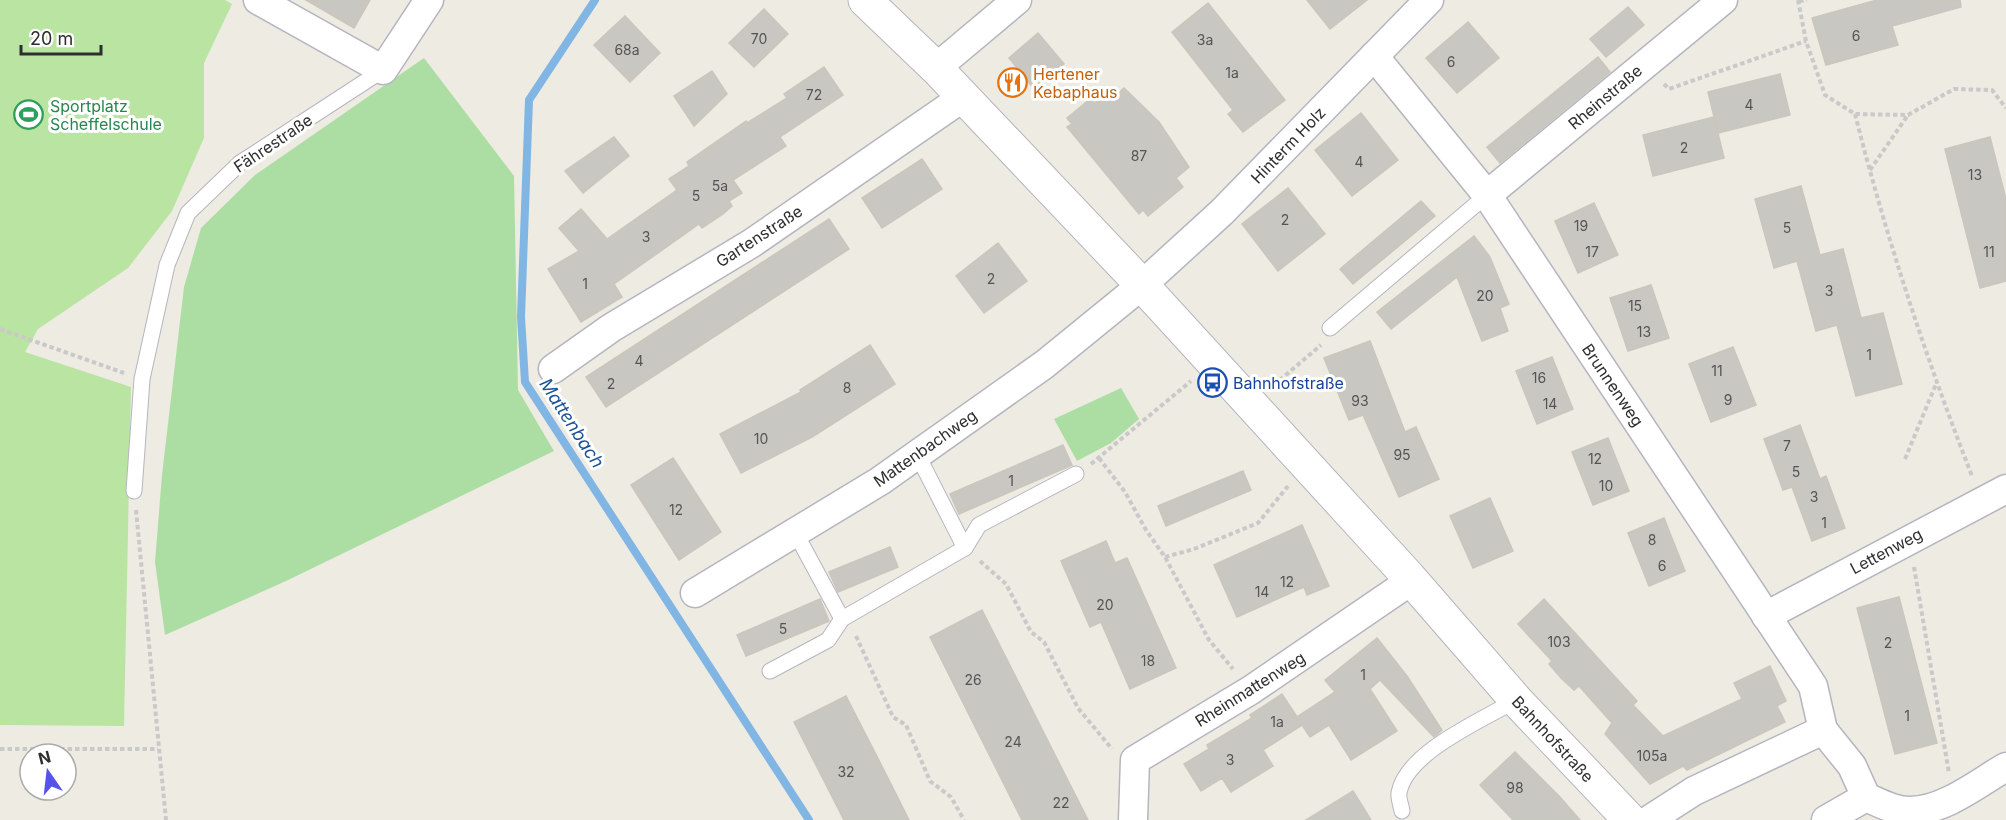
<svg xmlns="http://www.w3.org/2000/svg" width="2006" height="820" viewBox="0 0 2006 820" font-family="Inter,sans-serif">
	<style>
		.green { fill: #acdea4 }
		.pitch { fill: #bae4a1 }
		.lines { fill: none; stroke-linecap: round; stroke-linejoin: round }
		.stream { stroke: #80b5e4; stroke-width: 8 }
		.building { fill: #c9c7c1; stroke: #c9c7bb; stroke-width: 1.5 }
		.service-casing { stroke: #b5b5c0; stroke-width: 17 }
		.minor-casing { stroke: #b5b5c0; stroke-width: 31 }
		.tertiary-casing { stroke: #b5b5c0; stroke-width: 35 }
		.path { stroke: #c9c9c9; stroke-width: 4; stroke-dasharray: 4.5 3; stroke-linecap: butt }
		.service { stroke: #fff; stroke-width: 15 }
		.minor { stroke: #fff; stroke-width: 28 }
		.tertiary { stroke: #fff; stroke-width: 33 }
		.labels { text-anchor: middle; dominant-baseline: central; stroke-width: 6; stroke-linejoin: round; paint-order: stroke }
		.number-label { font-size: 14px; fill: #555453 }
		.food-label { font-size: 16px; fill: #c56008; stroke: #fff; text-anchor: start }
		.street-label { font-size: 16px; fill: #2e2e2e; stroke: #fff }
		.leisure-label { font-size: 16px; fill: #27864d; stroke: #fff; text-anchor: start }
		.transit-label { font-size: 16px; fill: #164399; stroke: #fff; text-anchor: start }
		.water-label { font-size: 18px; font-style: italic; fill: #1b5294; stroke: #fff }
	</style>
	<rect width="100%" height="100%" fill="#edebe2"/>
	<g class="green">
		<path d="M424,58L514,176L518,390L554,451L286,581L165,635L155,562L162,475L184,287L201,228L255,175Z"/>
		<path d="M1121,388L1139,419L1111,443L1077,461L1054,419Z"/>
	</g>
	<path class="pitch" d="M0,0H225L232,4L204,63V138L172,211L128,268L38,329L25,352L131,387L124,726L0,725Z"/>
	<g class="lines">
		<path class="stream" d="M595,0L529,100L521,317L525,382L809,820"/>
	</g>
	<g class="building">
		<path d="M306,0H370L354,28Z"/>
		<path d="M1307,0H1367L1330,29Z"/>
		<path d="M1877,0H1960L1961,7L1892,26L1898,45L1826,65L1812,18Z"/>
		<path d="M1208,3L1285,100L1243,132L1228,114L1233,110L1172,32Z"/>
		<path d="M1628,7L1644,25L1606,57L1590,39Z"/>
		<path d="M764,9L788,34L754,67L729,43Z"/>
		<path d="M625,16L660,53L630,82L594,45Z"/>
		<path d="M1468,22L1499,58L1457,93L1426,58Z"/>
		<path d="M1038,33L1064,64L1034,89L1009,58Z"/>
		<path d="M1598,57L1610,72L1500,163L1487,147Z"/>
		<path d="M824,67L843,95L780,137L786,146L733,180L742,193L729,201L732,206L723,214L702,228L699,224L614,284L622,297L581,322L548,269L579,251L559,228L581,209L607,239L677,190L669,179L689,166L687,162L746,121L747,123L787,98L784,94Z"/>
		<path d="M712,71L727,94L694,126L674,96Z"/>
		<path d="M1780,74L1790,115L1718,133L1708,92Z"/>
		<path d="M1124,88L1159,122L1189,167L1176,178L1183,187L1148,216L1143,210L1139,214L1067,127L1072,124L1067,118L1102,89L1111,100Z"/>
		<path d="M1361,113L1398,160L1352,196L1315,150Z"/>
		<path d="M1714,117L1724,158L1653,176L1643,135Z"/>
		<path d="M614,137L629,156L583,193L565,171Z"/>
		<path d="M1990,137L2006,199V281L1980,288L1945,149Z"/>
		<path d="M922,159L942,189L882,228L862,198Z"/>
		<path d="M1801,186L1820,255L1843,249L1861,318L1883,313L1902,384L1856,396L1837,325L1816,331L1797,261L1774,268L1755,199Z"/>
		<path d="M1288,188L1325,234L1278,271L1242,224Z"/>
		<path d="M1421,201L1435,216L1353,284L1340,269Z"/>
		<path d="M1594,203L1618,255L1578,273L1555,221Z"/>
		<path d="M829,219L849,249L606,407L586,377Z"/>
		<path d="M1474,236L1490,257L1509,304L1500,308L1508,331L1482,341L1457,277L1391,329L1377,312Z"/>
		<path d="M998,243L1027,281L984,313L956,276Z"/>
		<path d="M1651,285L1669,338L1628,351L1610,298Z"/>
		<path d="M1370,341L1405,432L1416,427L1439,479L1399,497L1363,415L1349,420L1324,358Z"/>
		<path d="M870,345L895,384L812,437L741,473L720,434L801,392L800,390Z"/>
		<path d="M1733,347L1756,405L1711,422L1689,364Z"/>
		<path d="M1552,357L1573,409L1537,424L1516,371Z"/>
		<path d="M1800,425L1820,479L1826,476L1845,528L1812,541L1792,487L1783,490L1764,439Z"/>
		<path d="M1608,438L1629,491L1593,505L1572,452Z"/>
		<path d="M1063,445L1072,465L959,514L950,494Z"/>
		<path d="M673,458L721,532L679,560L631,485Z"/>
		<path d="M1243,471L1251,490L1166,526L1158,506Z"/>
		<path d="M1490,498L1513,551L1473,568L1450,516Z"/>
		<path d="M1664,518L1685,571L1649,586L1628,533Z"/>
		<path d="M1302,525L1329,586L1307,595L1304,587L1237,617L1214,565Z"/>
		<path d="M1106,541L1115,563L1127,558L1176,668L1130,689L1101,622L1090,627L1061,561Z"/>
		<path d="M890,547L898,567L838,592L829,572Z"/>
		<path d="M1899,597L1937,743L1895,754L1857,608Z"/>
		<path d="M820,599L829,621L746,656L737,635Z"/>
		<path d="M1544,599L1637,701L1633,705L1663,736L1742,699L1734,683L1770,666L1786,701L1777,706L1785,722L1687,770L1683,766L1650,784L1605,734L1612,723L1579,686L1574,690L1561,678L1549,664L1552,661L1518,624Z"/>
		<path d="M982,610L1053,751L1088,820H1022L930,637Z"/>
		<path d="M1377,638L1407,676L1442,730L1434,737L1380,680L1370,689L1397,731L1351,760L1329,725L1310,737L1302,725L1263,750L1273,766L1231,792L1222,778L1201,791L1184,764L1209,749L1207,745L1252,718L1250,715L1282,694L1297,717L1335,692L1325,680Z"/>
		<path d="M846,696L891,784L909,820H844L794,722Z"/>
		<path d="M1515,752L1560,797L1580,820H1513L1480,785Z"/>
		<path d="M1353,791L1371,820H1306Z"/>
	</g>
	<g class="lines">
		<defs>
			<g id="service">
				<path d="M1330,328L1487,195"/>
				<path d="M134,491L142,379L167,265L188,213L240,163L383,70"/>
				<path d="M795,532L842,619L965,548L917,454"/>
				<path d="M965,548L979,525L1076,474"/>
				<path d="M770,671L828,640L842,619"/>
				<path d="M1402,811C1401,805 1398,798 1399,793C1406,752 1483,720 1516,700"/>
			</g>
			<g id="minor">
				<path d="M258,0L383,70L429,0"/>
				<path d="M1374,56L1487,195L1813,686L1823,730"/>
				<path d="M936,68L1017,0"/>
				<path d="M1487,195L1723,0"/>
				<path d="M553,369L611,328L752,243L962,98"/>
				<path d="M695,593L880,481L1045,364L1142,285L1222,212L1429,0"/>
				<path d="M1766,616L2006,489"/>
				<path d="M1866,797C1880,803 1894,811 1910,811C1944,811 1978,783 2006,767"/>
				<path d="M1133,820L1135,760L1251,690L1412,580"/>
				<path d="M1649,820L1694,791L1823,730L1852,766L1866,797L1826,820"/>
			</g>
			<path id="tertiary" d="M865,0L936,68L1142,285L1409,577L1516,700L1630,820"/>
		</defs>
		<use href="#service" class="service-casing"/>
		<use href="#minor" class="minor-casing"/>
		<use href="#tertiary" class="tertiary-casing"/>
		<g class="path">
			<path d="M1798,0L1806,41L1825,95L1855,114L1908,115L1954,89L1992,90L2006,108"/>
			<path d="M1799,1L1807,0"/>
			<path d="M1664,84L1669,89L1806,41"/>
			<path d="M1855,114C1886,237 1926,358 1972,476"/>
			<path d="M1870,170L1908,115"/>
			<path d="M0,329L124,373"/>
			<path d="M1274,385L1321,345"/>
			<path d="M1099,458L1125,492L1146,530L1165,557L1209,640L1233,669"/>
			<path d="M1905,459L1936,384"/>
			<path d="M1091,464L1191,381"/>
			<path d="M136,510L166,820"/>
			<path d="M1165,557L1194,549L1258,523L1288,486"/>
			<path d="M980,561L1006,584L1031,632L1044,642L1078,708L1112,749"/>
			<path d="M1914,567L1949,773"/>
			<path d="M856,636L893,717L906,725L930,781L951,797L964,820"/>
			<path d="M0,749H158"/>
		</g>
		<use href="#service" class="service"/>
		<use href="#minor" class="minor"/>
		<use href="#tertiary" class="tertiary"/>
	</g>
	<defs>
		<symbol id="restaurant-ring" viewBox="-11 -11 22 22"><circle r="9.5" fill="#fff" stroke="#e8710a" stroke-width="1.5"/><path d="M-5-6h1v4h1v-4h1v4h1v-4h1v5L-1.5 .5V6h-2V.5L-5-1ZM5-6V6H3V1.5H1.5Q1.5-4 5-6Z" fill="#e8710a"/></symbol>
		<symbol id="stadium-ring" viewBox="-11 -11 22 22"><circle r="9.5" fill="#fff" stroke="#2e9e5b" stroke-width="1.5"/><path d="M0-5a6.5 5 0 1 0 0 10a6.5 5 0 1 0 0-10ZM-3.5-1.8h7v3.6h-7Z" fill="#2e9e5b"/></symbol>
		<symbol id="bus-ring" viewBox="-11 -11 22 22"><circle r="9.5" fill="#fff" stroke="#1a4fb4" stroke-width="1.5"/><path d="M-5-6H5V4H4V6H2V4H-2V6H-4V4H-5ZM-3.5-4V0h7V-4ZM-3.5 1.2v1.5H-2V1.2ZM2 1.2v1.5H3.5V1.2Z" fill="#1a4fb4"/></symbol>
	</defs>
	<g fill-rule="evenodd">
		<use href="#restaurant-ring" x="996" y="66" width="33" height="33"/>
		<use href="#stadium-ring" x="12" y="98" width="33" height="33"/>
		<use href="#bus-ring" x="1196" y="366" width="33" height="33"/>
	</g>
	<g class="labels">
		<g class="number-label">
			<text x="1856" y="35">6</text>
			<text x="759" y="38">70</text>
			<text x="1205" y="39">3a</text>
			<text x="627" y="49">68a</text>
			<text x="1451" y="61">6</text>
			<text x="1232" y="72">1a</text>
			<text x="814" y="94">72</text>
			<text x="1749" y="104">4</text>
			<text x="1684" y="147">2</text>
			<text x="1139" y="155">87</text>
			<text x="1359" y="161">4</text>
			<text x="1975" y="174">13</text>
			<text x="720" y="185">5a</text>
			<text x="696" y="195">5</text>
			<text x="1285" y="219">2</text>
			<text x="1581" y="225">19</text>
			<text x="1787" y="227">5</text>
			<text x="646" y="236">3</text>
			<text x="1592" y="251">17</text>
			<text x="1989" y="251">11</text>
			<text x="991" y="278">2</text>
			<text x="585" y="283">1</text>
			<text x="1829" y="290">3</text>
			<text x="1485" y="295">20</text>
			<text x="1635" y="305">15</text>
			<text x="1644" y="331">13</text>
			<text x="1869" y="354">1</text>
			<text x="639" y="360">4</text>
			<text x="1717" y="370">11</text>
			<text x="1539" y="377">16</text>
			<text x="611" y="383">2</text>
			<text x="847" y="387">8</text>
			<text x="1728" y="399">9</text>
			<text x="1360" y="400">93</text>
			<text x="1550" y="403">14</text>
			<text x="761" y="438">10</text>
			<text x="1787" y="445">7</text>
			<text x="1402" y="454">95</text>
			<text x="1595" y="458">12</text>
			<text x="1796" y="471">5</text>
			<text x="1011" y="480">1</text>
			<text x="1606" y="485">10</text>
			<text x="1814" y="496">3</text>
			<text x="676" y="509">12</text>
			<text x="1824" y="522">1</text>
			<text x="1652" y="539">8</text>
			<text x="1662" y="565">6</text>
			<text x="1287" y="581">12</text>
			<text x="1262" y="591">14</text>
			<text x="1105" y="604">20</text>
			<text x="783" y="628">5</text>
			<text x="1559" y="641">103</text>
			<text x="1888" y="642">2</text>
			<text x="1148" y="660">18</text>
			<text x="1363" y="674">1</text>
			<text x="973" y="679">26</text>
			<text x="1907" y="715">1</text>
			<text x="1277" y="721">1a</text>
			<text x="1013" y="741">24</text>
			<text x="1652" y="755">105a</text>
			<text x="1230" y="759">3</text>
			<text x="846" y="771">32</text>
			<text x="1515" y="787">98</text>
			<text x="1061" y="802">22</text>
		</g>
		<g class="food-label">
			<text x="1033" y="74">Hertener<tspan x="1033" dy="18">Kebaphaus</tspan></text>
		</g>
		<g class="street-label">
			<text transform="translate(1605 97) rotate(-40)">Rheinstraße</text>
			<text transform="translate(273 143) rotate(-34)">Fährestraße</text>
			<text transform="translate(1288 145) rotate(-46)">Hinterm Holz</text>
			<text transform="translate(759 236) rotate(-33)">Gartenstraße</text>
			<text transform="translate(1613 385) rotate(56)">Brunnenweg</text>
			<text transform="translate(925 448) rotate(-35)">Mattenbachweg</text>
			<text transform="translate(1886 551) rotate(-28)">Lettenweg</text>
			<text transform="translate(1250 689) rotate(-32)">Rheinmattenweg</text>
			<text transform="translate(1553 739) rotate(47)">Bahnhofstraße</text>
		</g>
		<g class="leisure-label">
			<text x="50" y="106">Sportplatz<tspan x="50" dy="18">Scheffelschule</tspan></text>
		</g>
		<g class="transit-label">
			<text x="1233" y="383">Bahnhofstraße</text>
		</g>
		<g class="water-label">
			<text transform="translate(572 423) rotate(57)">Mattenbach</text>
		</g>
	</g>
	<g transform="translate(48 772) rotate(346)"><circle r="28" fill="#ffffff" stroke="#ababab" stroke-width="1.5"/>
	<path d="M0-4.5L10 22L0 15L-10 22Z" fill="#5553e9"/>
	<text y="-9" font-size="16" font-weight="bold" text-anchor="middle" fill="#2e2e2e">N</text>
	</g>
	<path d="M21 45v9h80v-9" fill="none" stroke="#2e2e2e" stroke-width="3"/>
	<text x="30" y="45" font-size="18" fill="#2e2e2e" stroke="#ffffff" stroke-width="4.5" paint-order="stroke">20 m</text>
</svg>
